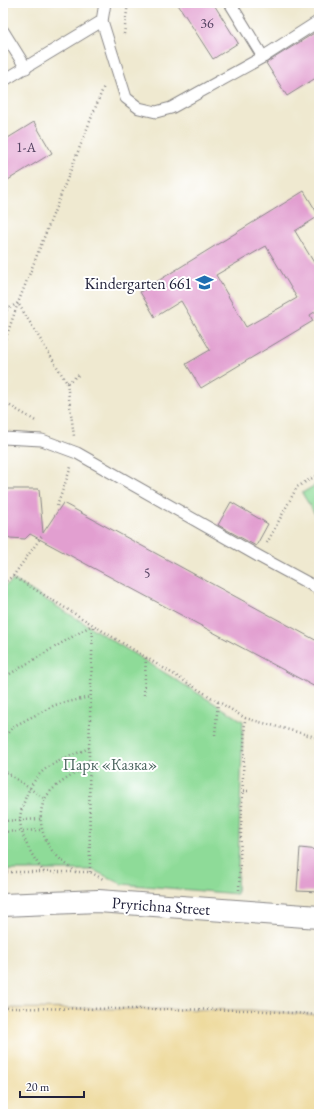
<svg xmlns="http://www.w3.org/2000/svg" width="322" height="1117" viewBox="0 0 322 1117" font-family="'EB Garamond',serif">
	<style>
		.green { fill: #8edb98; stroke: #587e6a }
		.sand { fill: #eeda9e; stroke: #887e6c }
		.building { fill: #e29fd0; fill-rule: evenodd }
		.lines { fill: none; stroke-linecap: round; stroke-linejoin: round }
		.service-casing { stroke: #888686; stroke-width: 13 }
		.minor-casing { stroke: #888686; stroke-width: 24 }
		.path { stroke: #888686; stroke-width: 2.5; stroke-dasharray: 1 3; stroke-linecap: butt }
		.service { stroke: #fff; stroke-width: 11 }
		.minor { stroke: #fff; stroke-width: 22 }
		.labels { text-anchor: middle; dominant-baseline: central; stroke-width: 4; stroke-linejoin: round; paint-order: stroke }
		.number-label { font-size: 14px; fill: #524160 }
		.poi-label { font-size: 16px; fill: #22223b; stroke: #fff; text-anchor: end }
		.park-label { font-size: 16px; fill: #48635c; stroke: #fff }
		.street-label { font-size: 16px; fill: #22223b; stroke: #fff }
	</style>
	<rect width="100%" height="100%" fill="#fff"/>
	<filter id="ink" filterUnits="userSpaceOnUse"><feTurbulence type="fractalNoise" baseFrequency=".025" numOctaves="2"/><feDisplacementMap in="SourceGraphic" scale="8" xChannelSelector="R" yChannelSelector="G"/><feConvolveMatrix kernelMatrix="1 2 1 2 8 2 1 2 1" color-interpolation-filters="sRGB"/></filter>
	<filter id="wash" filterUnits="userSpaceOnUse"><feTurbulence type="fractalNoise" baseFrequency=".012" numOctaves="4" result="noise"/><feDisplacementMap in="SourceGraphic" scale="16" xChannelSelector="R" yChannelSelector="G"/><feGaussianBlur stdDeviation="0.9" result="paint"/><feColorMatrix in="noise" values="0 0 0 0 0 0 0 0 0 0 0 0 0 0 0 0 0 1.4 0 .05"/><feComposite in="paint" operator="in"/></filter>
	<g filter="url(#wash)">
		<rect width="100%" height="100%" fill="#efe9d0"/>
		<g class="green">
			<path d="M319,483V521L302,493Z"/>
			<path d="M14,580L243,721L237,894L122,884L93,870H3V587Z"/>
		</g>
		<path class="sand" d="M3,1008L252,1010L319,1015V1114H3Z"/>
		<g id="blocks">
			<g class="building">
				<path d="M177,3H213L238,43L213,59Z"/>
				<path d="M319,30V76L287,96L266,63Z"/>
				<path d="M34,122L52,153L3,183V141Z"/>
				<path d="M304,191L319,216L295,231L319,271V309L310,315L313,321L201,388L186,364L210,350L181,301L155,317L140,292ZM266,246L297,298L246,327L216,275Z"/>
				<path d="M3,489H39L43,533L63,503L319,642V689L30,534L25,539L10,538L3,533Z"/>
				<path d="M231,502L268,524L256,546L218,525Z"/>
				<path d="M300,848L319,850V892L297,891Z"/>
			</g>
		</g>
	</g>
	<g filter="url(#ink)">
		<use href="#blocks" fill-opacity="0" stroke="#888686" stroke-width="1"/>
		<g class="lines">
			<defs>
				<g id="service">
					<path d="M105,3L102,21L126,98L139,108L156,112L171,108L263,57L319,21"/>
					<path d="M230,3L263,57"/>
					<path d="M3,31L26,68"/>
					<path d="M3,81L102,21"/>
					<path d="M3,438L42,440L77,453L260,557L319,589"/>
				</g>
				<path id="minor" d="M3,905L98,901L319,917"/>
			</defs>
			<use href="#service" class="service-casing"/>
			<use href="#minor" class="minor-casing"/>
			<g class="path">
				<path d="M124,34L128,3"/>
				<path d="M3,312L18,303L67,383L80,374"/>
				<path d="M3,346L18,303L104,86"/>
				<path d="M67,383L74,436"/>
				<path d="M3,402L26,415L37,422"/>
				<path d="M57,506L71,467"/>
				<path d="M267,543L297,487L319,474"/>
				<path d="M13,576L245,718L319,738"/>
				<path d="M3,583L13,576L42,536"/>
				<path d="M3,678L92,625"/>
				<path d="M144,695L146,658"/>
				<path d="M215,735L218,702"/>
				<path d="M3,739L14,726L55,705L90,697"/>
				<path d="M3,770L45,799"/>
				<path d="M243,791H251"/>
				<path d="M3,821L40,819"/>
				<path d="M3,832L41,830"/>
				<path d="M3,872H90L103,879"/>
				<path d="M44,872C33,858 21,838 20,820C20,812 23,806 25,799C29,789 34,779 43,771C56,760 74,755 89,748"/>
				<path d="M76,872C68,865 57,858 51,849C41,835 37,815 45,799C51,786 76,773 89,766"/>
				<path d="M90,872L89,748L93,625"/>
				<path d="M239,890L245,718"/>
				<path d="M3,1008L252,1010L319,1015"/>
			</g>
			<use href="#service" class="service"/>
			<use href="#minor" class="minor"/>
		</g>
	</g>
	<defs>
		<symbol id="school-bare" viewBox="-9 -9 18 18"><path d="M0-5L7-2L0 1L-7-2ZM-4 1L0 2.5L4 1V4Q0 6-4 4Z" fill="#1f6fb2" stroke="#fff" stroke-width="2.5" paint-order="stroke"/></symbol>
	</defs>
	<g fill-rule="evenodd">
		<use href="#school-bare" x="192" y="270" width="25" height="25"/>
	</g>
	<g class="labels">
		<g class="number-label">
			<text x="207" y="23">36</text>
			<text x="26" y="147">1-А</text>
			<text x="147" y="573">5</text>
		</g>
		<g class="poi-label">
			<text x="192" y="283">Kindergarten 661</text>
		</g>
		<g class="park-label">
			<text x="110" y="764">Парк «Казка»</text>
		</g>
		<g class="street-label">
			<text transform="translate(161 906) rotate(4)">Pryrichna Street</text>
		</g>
	</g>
	<rect width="322" height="1117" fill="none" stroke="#fff" stroke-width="16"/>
	<path d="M20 1091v6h64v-6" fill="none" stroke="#22223b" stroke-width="2"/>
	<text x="26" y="1091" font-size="12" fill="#22223b" stroke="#ffffff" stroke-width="3" paint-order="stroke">20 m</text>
</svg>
